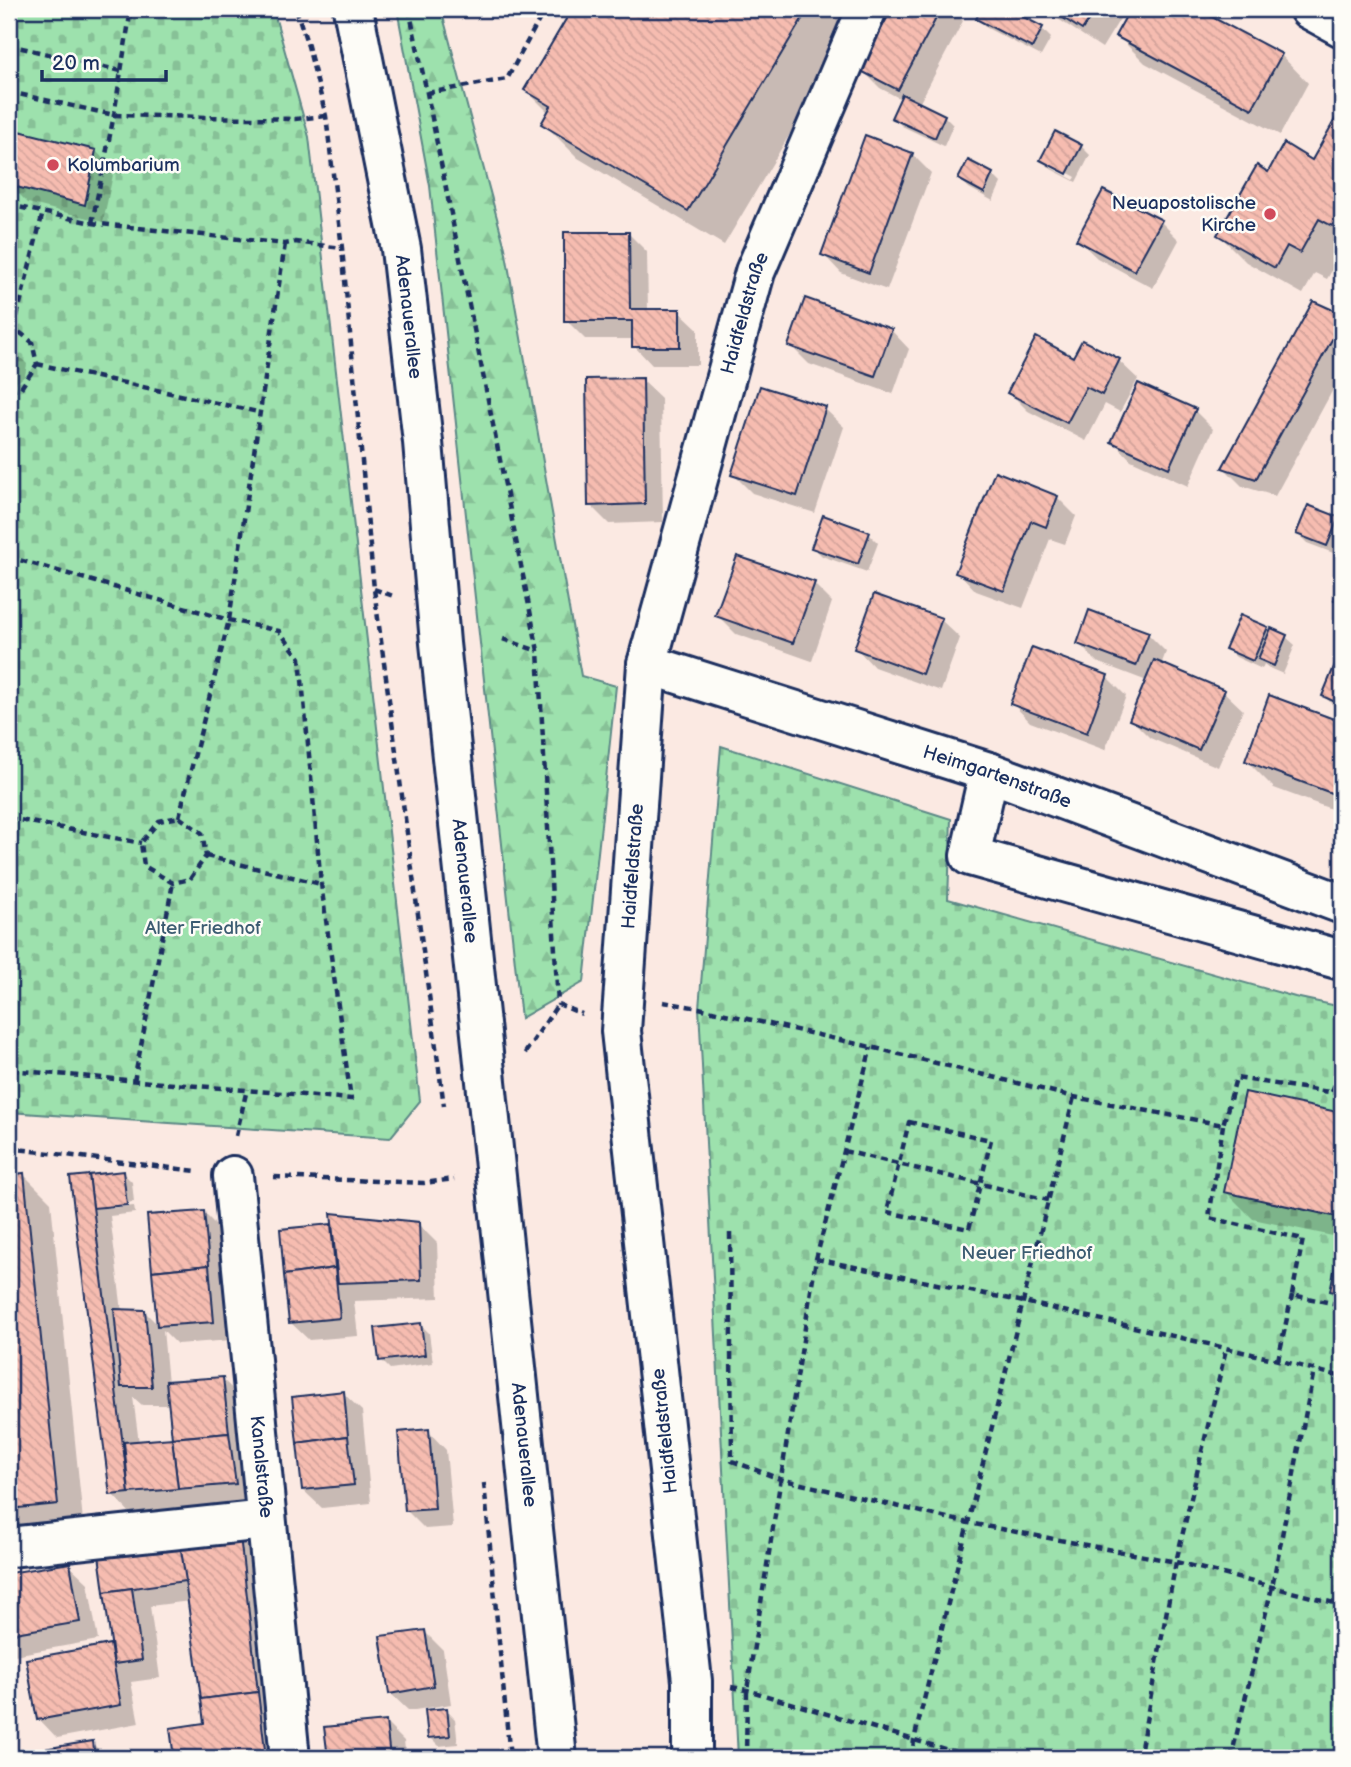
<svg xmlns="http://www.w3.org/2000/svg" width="1351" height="1767" viewBox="0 0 1351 1767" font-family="'Balsamiq Sans',sans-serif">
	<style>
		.forest { fill: url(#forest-firs); stroke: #5c8886; stroke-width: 2 }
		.cemetery { fill: url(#cemetery-stones); stroke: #5c8886; stroke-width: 2 }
		.shadow { fill: #0003; fill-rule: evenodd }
		.building { fill: url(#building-back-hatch); stroke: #1b2f5e; stroke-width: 2 }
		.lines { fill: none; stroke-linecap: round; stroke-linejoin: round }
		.minor-casing { stroke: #1b2f5e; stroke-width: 44 }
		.major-casing { stroke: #1b2f5e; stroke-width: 44 }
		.path { stroke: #1b2f5e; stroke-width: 4.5; stroke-dasharray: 7 5; stroke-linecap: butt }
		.minor { stroke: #fdfcf7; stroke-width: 38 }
		.major { stroke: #fdfcf7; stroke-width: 38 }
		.poi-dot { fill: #d1495b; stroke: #fdfcf7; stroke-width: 2.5 }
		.labels { text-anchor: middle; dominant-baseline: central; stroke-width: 5; stroke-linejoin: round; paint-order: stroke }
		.poi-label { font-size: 19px; fill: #1b2f5e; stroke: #fdfcf7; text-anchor: start }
		.street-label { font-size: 19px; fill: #1b2f5e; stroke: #fdfcf7 }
		.park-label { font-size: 19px; fill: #3c5c72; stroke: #fdfcf7 }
	</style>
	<defs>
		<pattern id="forest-firs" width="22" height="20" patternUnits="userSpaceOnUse" patternTransform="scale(1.75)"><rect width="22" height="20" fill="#9de1ad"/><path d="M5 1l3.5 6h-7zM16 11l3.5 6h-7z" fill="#87c197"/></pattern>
		<pattern id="cemetery-stones" width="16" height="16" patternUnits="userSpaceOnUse" patternTransform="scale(1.75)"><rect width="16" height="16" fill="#9de1ad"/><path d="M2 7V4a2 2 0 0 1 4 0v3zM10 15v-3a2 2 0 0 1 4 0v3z" fill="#87c197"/></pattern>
		<pattern id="building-back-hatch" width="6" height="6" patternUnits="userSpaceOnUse" patternTransform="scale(1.75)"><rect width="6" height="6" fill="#f6bcb0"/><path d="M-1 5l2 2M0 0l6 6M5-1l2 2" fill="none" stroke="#d2a29a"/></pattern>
	</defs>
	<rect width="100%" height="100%" fill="#fbe9e2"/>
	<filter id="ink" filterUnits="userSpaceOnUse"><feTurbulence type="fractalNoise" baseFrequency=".0143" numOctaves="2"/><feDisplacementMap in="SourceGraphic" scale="14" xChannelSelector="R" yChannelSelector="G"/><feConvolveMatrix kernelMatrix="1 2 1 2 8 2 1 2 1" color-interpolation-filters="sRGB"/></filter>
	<g filter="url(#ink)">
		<path class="forest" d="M397,9H441L505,248L581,676L616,686L584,982L521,1018L430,186Z"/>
		<g class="cemetery">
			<path d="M9,9H273L309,137L420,1101L390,1138L9,1112Z"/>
			<path d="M721,746L951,819L948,899L1295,997L1342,1007V1758H738L699,1008Z"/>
		</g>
		<g class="shadow">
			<path d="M574,9H864L724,245L578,158L543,123L549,113L526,90Z"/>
			<path d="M894,9H950L963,21L919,104L944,116L953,125L944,146L902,126L893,117L901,99L880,88L862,70Z"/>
			<path d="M983,9H1004L1042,29L1051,38L1041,56L987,28L978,19Z"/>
			<path d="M1043,9H1126L1102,48Z"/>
			<path d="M1132,9H1152L1157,11L1159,9H1194L1281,55L1308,83L1280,135L1145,63L1117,35Z"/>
			<path d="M1342,111V253L1327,279L1315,273L1303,294L1246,262L1219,235L1269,174L1313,162Z"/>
			<path d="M1081,146L1090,155L1076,182L1051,169L1042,160ZM1050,163L1076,177L1074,180L1050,167Z"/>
			<path d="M96,151L114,170L103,222L28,203L9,184Z"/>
			<path d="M912,154L931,173L887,290L841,273L823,254Z"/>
			<path d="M969,162L992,174L1001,183L993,201L969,188L960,179Z"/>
			<path d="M1161,222L1179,240L1153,288L1097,258L1078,240Z"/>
			<path d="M629,234L647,252L648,311H679L698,329V365H652L634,346V339H585L566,320Z"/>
			<path d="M1314,303L1342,316V373L1275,496L1242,486L1224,468Z"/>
			<path d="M891,330L909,349L893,394L809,364L790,345Z"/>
			<path d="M1083,342L1119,361L1138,379L1120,412L1105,404L1086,441L1028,411L1009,392L1074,359Z"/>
			<path d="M9,346L27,364L25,376L16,383L9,382Z"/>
			<path d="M642,380L661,398L663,522L609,524L590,505Z"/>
			<path d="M825,409L844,427L815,513L752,493L733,474Z"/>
			<path d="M1195,411L1213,429L1188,486L1131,460L1113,441Z"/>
			<path d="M1057,497L1076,516L1065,544L1050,539L1023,608L976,591L958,572Z"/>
			<path d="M1338,518L1342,523V539L1336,554L1307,543L1298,534Z"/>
			<path d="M869,534L878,543L867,572L822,556L813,547Z"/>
			<path d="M814,584L832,602L812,661L736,634L718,616Z"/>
			<path d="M941,620L960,638L941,691L874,667L856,648Z"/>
			<path d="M1267,628L1271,632L1286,637L1295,645L1283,674L1269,668L1264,664L1262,669L1236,657L1227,648Z"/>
			<path d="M1148,634L1166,652L1161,665L1224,692L1243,710L1218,767L1150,738L1131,719L1147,681L1097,662L1079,644Z"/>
			<path d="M1342,652V714L1324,696Z"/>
			<path d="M1107,677L1126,696L1105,750L1030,722L1012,703Z"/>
			<path d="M1270,698L1342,724V813L1274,788L1247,761Z"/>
			<path d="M1246,1094L1342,1114V1238L1253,1219L1226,1192Z"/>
			<path d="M123,1173L132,1182L134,1202L109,1205V1208L134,1206L135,1213L110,1216L122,1311H144L159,1326L203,1212L222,1231L232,1340L177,1344L163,1330L168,1383L222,1379L241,1397L253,1502L130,1513L112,1494L72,1178ZM133,1397L142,1405H170L174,1440L139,1443Z"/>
			<path d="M24,1175L51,1202L84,1531L25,1536L9,1520V1176Z"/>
			<path d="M418,1224L437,1243L439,1298L354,1301L358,1336L309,1340L290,1322L281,1231L334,1226Z"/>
			<path d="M1342,1240V1301L1332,1290Z"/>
			<path d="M420,1324L429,1333L433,1363L390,1369L381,1360Z"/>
			<path d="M343,1393L362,1411L371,1503L322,1508L303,1490Z"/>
			<path d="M428,1431L446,1450L453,1527L425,1529L406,1510Z"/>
			<path d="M239,1537L267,1565L290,1758H176L172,1729L206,1725L190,1601L150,1606L160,1678L131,1682L139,1723L57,1738L39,1719L28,1661L113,1645L101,1557Z"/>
			<path d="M69,1565L88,1583L98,1640L9,1656V1575Z"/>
			<path d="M424,1631L443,1650L451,1704L409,1711L390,1693Z"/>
			<path d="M446,1710L455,1719L458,1744L439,1746L430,1737Z"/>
			<path d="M385,1722L404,1741L406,1758H330L326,1729Z"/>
			<path d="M92,1743L107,1758H40L39,1752Z"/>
		</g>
		<g class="building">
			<path d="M572,9H808L688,211L541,124L551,106L524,90Z"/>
			<path d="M892,9H941L898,90L859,70Z"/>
			<path d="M981,9H1008L1043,27L1032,48L976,19Z"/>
			<path d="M1049,9H1096L1082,30Z"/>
			<path d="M1130,9H1197L1282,54L1252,109L1115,36Z"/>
			<path d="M902,94L945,115L935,138L891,118Z"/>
			<path d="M1342,107V208L1332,226L1319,219L1300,253L1287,246L1275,268L1217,235L1257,165L1268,172L1284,143L1312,160Z"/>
			<path d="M19,131L96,150L85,205L9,185Z"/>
			<path d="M1055,131L1082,145L1067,174L1040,160Z"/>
			<path d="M865,135L913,153L869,273L821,255Z"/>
			<path d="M968,160L993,173L984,193L958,179Z"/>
			<path d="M1103,190L1162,220L1134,271L1076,240Z"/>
			<path d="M564,232H629L630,309H680V347H632V321H564Z"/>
			<path d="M805,298L892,329L875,376L788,346Z"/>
			<path d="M1313,301L1342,314V321L1256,479L1222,468Z"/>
			<path d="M1036,337L1073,357L1082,340L1120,359L1102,395L1086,387L1067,423L1007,393Z"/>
			<path d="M9,344L18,354L17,367L9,373Z"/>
			<path d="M643,378L645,504L588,506L586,379Z"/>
			<path d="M1138,383L1196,409L1169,468L1111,442Z"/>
			<path d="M760,386L826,407L797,496L731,475Z"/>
			<path d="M995,471L1058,496L1046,527L1031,521L1004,591L955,573Z"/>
			<path d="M1308,505L1339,517L1327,546L1296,534Z"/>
			<path d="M823,515L870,532L858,564L811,548Z"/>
			<path d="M737,556L815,582L793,643L715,616Z"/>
			<path d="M1342,580V604L1334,600Z"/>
			<path d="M874,594L942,618L922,674L854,649Z"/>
			<path d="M1089,610L1149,632L1136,666L1077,644Z"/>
			<path d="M1240,615L1268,627L1253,661L1225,649Z"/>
			<path d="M1271,628L1287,635L1274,666L1258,659Z"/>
			<path d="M1032,647L1108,675L1087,733L1010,704Z"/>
			<path d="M1341,650L1342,651V705L1322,696Z"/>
			<path d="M1154,660L1225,690L1199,750L1129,720Z"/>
			<path d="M1269,695L1342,722V797L1245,761Z"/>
			<path d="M1245,1092L1342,1113V1218L1224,1192Z"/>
			<path d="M123,1171L127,1205L93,1208L89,1175Z"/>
			<path d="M24,1173L58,1504L9,1509V1175Z"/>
			<path d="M89,1175L129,1493L110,1495L70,1177Z"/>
			<path d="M204,1211L209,1265L152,1271L147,1215Z"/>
			<path d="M331,1213L419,1222L421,1280L338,1283Z"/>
			<path d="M331,1224L335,1268L284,1275L280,1229Z"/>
			<path d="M1342,1232V1294L1330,1291Z"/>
			<path d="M209,1265L214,1322L157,1326L152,1271Z"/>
			<path d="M335,1268L340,1318L289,1323L284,1275Z"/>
			<path d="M114,1309L145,1310L152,1387H121Z"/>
			<path d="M421,1323L425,1355L379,1361L375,1328Z"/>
			<path d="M223,1377L229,1433L172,1438L166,1381Z"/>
			<path d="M344,1391L348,1436L297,1443L292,1397Z"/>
			<path d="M429,1429L435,1509L405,1511L398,1432Z"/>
			<path d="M229,1433L236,1484L178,1489L172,1438Z"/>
			<path d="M348,1436L354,1485L302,1490L297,1443Z"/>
			<path d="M172,1438L178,1489L129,1493L124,1442Z"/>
			<path d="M240,1536L258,1692L201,1699L180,1544Z"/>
			<path d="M180,1544L186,1581L104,1592L99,1555Z"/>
			<path d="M70,1563L80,1622L9,1634V1573Z"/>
			<path d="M132,1588L142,1660L114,1664L104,1592Z"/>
			<path d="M425,1630L434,1686L389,1694L380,1636Z"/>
			<path d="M110,1644L121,1705L37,1720L26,1659Z"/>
			<path d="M258,1692L266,1758H174L170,1728L204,1723L201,1699Z"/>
			<path d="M447,1708L450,1736L428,1738L425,1710Z"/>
			<path d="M386,1721L390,1758H328L324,1727Z"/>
			<path d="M93,1741L95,1758H39L37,1750Z"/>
		</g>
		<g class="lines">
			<defs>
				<g id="minor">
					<path d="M1309,9L1342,27"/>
					<path id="s1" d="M647,664L989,772L1342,904"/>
					<path d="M989,772L970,856L1341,960L1342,956"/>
					<path id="s2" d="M233,1176L290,1758"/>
					<path d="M9,1547L266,1520"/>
					<path id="s3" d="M692,1758V1681L621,1031L647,664L755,272L867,9"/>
				</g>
				<g id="major">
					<path id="s4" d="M353,9L401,249L423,442L440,643L557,1758"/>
				</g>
			</defs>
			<use href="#minor" class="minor-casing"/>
			<use href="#major" class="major-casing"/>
			<g class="path">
				<path d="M296,9L308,46L326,116L342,248L374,589L444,1106"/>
				<path d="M409,9L427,93L538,651L558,1004L582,1014"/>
				<path d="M9,45L121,71"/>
				<path d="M9,92L114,115L295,119L326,116"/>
				<path d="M427,93L507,79L545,9"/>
				<path d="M9,205L92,223L285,244L295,242L342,248"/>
				<path d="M92,223L114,115L131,9"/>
				<path d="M9,328H14L32,342L37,364L21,388L9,390"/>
				<path d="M14,328L43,212"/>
				<path d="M37,364L258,412"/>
				<path d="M9,557L229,620L279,631L300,658L321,884L351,1099L9,1070"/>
				<path d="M374,589L396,597"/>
				<path d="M503,639L538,651"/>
				<path d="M179,817L229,620L285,244"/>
				<path d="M179,817L202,833L206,856L190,879L173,883L144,866L141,843L159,821Z"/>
				<path d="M9,818L141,843"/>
				<path d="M206,856L321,884"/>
				<path d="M663,1002L699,1008L871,1047L1074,1097L1223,1125L1236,1078L1342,1094"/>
				<path d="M525,1053L558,1004"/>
				<path d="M134,1081L173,883"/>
				<path d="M1332,1092L1342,1064"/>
				<path d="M909,1122L991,1140L969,1229L887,1212Z"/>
				<path d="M1223,1125L1209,1218L1303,1239L1292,1295L1342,1305"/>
				<path d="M236,1136L247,1089"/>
				<path d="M9,1148L196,1171"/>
				<path d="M844,1151L1048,1200"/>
				<path d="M274,1177L424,1183L454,1179"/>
				<path d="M730,1233L732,1461L780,1479L969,1523L1176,1562L1342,1605"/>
				<path d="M816,1259L1024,1302L1278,1360L1342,1377"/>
				<path d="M1278,1360L1292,1295"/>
				<path d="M484,1483L510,1758"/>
				<path d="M731,1687L747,1690L975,1758"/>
				<path d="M746,1758L747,1690L816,1259L871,1047"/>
				<path d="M912,1758L914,1740L1074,1097"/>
				<path d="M1139,1758L1176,1562L1226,1349"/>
				<path d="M1231,1758L1272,1587L1314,1370"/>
			</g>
			<use href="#minor" class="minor"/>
			<use href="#major" class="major"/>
		</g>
	</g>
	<g class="poi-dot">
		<circle cx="53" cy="165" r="7"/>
		<circle cx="1270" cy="214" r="7"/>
	</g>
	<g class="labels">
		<g class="poi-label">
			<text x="67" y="165">Kolumbarium</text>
			<text x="1256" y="203" text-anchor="end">Neuapostolische<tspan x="1256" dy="22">Kirche</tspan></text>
		</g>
		<g class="street-label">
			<text stroke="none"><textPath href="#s3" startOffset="1463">Haidfeldstraße</textPath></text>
			<text stroke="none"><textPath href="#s4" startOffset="313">Adenauerallee</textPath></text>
			<text stroke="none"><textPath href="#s1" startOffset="368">Heimgartenstraße</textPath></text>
			<text stroke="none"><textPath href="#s3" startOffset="896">Haidfeldstraße</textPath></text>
			<text stroke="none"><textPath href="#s4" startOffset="880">Adenauerallee</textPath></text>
			<text transform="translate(665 1431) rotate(-96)">Haidfeldstraße</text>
			<text stroke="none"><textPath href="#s4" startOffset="1447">Adenauerallee</textPath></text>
			<text stroke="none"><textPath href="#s2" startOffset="292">Kanalstraße</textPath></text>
		</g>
		<g class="park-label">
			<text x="203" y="928">Alter Friedhof</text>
			<text x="1027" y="1253">Neuer Friedhof</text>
		</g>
	</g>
	<rect width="1351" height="1767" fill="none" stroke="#fdfcf7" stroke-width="35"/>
	<rect x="18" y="18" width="1316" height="1732" fill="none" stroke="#1b2f5e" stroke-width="2.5" filter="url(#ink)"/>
	<path d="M42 70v10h124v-10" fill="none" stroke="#1b2f5e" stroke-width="3.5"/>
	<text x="52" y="70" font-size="21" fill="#1b2f5e" stroke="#fdfcf7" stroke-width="5" paint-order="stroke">20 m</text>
</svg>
